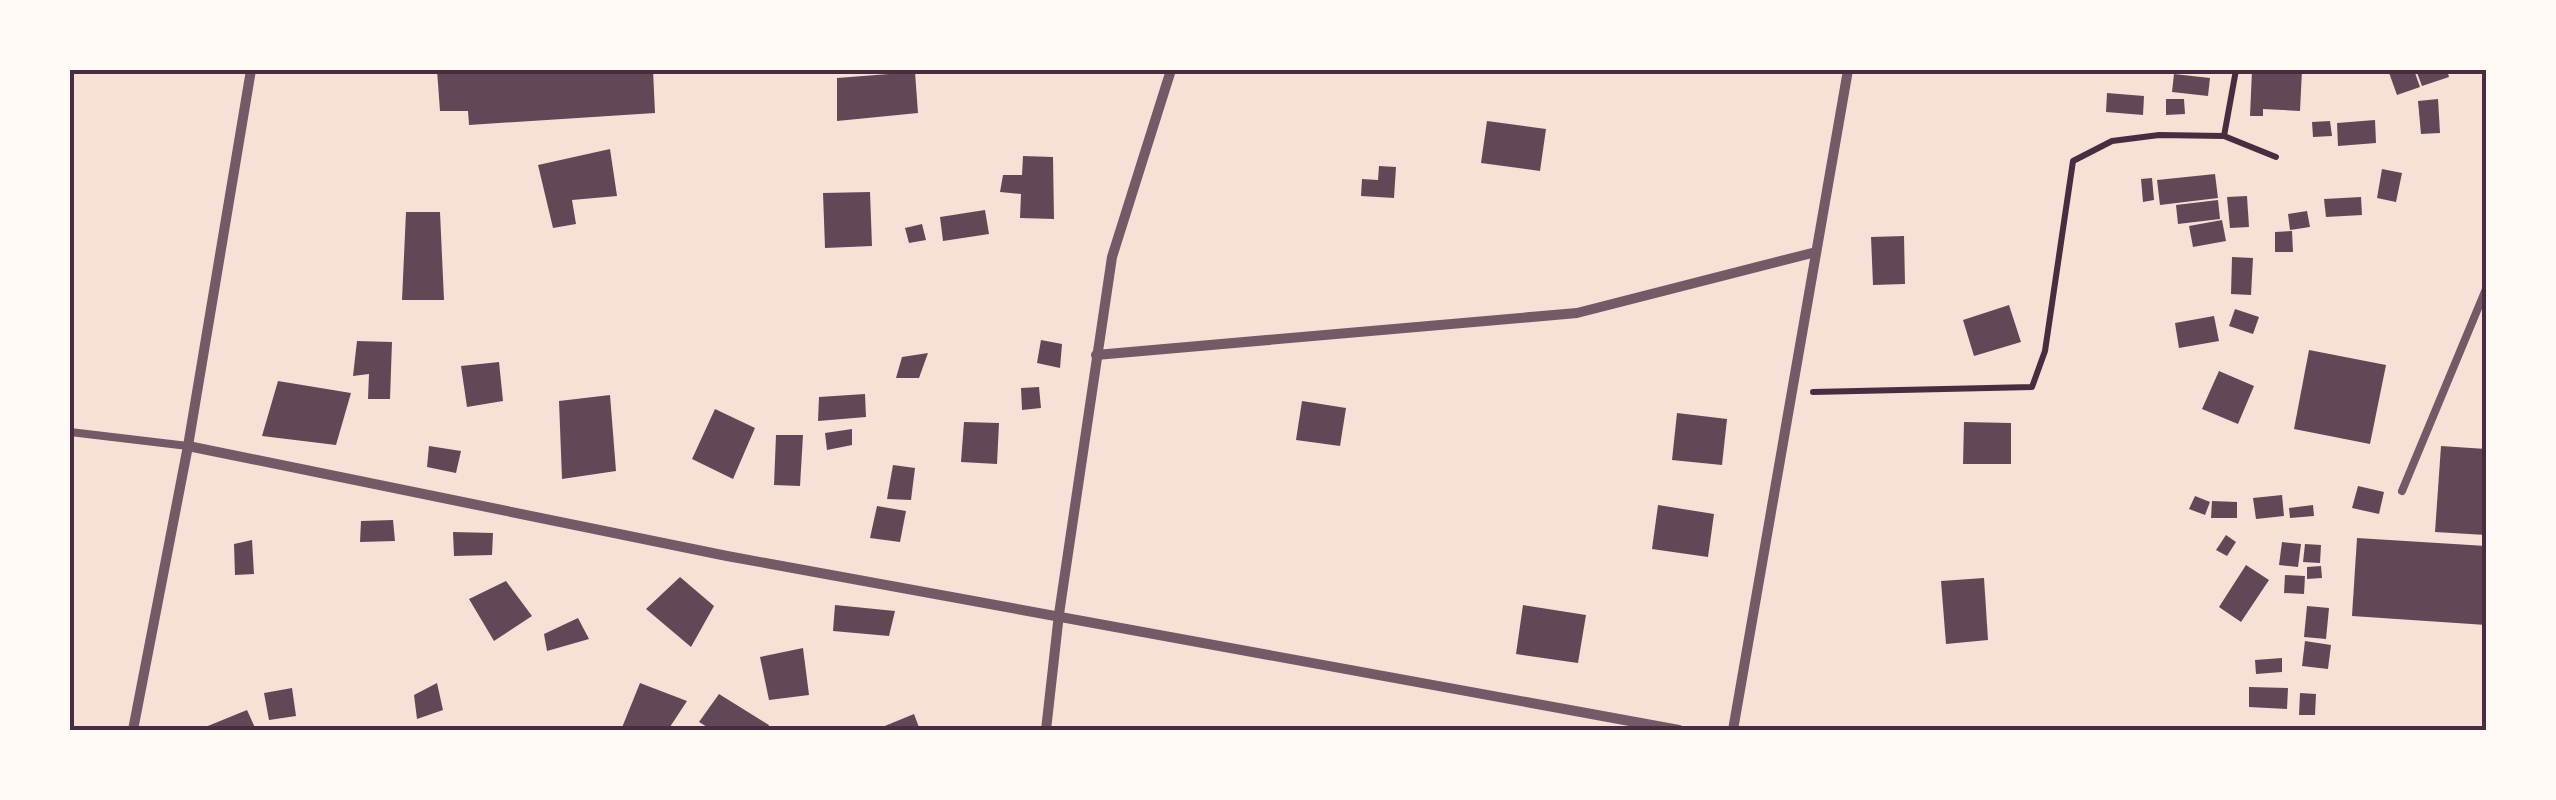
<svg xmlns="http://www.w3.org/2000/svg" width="2556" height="800" viewBox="0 0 2556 800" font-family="'Work Sans',sans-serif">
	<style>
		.building { fill: #644757 }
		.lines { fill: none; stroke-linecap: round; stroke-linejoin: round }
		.path { stroke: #4a2c40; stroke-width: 6 }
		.service { stroke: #755966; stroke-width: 8 }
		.minor { stroke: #755966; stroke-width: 10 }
		.neatline { fill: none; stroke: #4a2c40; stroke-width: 4 }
	</style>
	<rect width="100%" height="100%" fill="#f7e1d7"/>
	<g class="building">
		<path d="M437,70H653L655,113L469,125L468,111H440Z"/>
		<path d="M2252,70H2302L2300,111L2263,109V116H2250Z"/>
		<path d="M2388,70H2414L2420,87L2397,95Z"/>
		<path d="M2416,70H2447L2449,77L2422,86Z"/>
		<path d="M915,72L918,113L837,121V78Z"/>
		<path d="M2174,74L2210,78L2208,96L2172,92Z"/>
		<path d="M2107,93L2144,96L2143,115L2106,112Z"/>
		<path d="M2166,99H2184L2185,114L2166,115Z"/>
		<path d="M2438,99L2440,133L2421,134L2418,101Z"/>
		<path d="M2375,120L2376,143L2338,146L2337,123Z"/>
		<path d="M1487,121L1546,129L1540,171L1481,163Z"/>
		<path d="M2330,121L2332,136L2313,137L2312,122Z"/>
		<path d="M610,149L617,196L572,200L576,224L553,228L538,165Z"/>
		<path d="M1023,156L1053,157L1054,219L1020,218L1021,194L1000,192L1003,175H1022Z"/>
		<path d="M1379,166L1396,167L1394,198L1361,196L1362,179L1378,180Z"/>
		<path d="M2382,169L2402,173L2396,202L2377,198Z"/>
		<path d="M2215,174L2218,198L2160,205L2157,180Z"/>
		<path d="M2152,178L2154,200L2143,202L2141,179Z"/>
		<path d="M870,192L872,246L825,248L823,193Z"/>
		<path d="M2247,196L2249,227L2230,228L2227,197Z"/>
		<path d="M2361,197L2362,215L2326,217L2324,199Z"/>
		<path d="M2218,200L2220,219L2178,224L2176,205Z"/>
		<path d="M985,210L989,234L943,241L940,217Z"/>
		<path d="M2307,211L2310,227L2290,230L2288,214Z"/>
		<path d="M406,212H440L444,300H402Z"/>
		<path d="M2222,220L2226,241L2193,247L2189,226Z"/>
		<path d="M922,224L926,240L909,243L905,228Z"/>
		<path d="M2292,231L2293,252H2275V232Z"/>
		<path d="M1904,236L1905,284L1873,285L1871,237Z"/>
		<path d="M2232,257L2253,258L2251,295L2231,294Z"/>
		<path d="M2009,305L2021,342L1974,356L1963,320Z"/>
		<path d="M2235,309L2259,317L2253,334L2229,326Z"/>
		<path d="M2214,316L2219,341L2179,348L2175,323Z"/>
		<path d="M1041,340L1062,344L1060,368L1037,363Z"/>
		<path d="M357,341L392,342L390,399H368L369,374L353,376Z"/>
		<path d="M2309,350L2386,365L2370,444L2294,429Z"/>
		<path d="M928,353L919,378H896L902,357Z"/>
		<path d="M499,362L503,401L467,407L461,366Z"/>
		<path d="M2219,371L2254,386L2238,424L2202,409Z"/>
		<path d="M278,381L351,393L336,445L262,436Z"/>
		<path d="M1039,387L1041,408L1022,410L1021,388Z"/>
		<path d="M865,394L866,417L818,421L819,397Z"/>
		<path d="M610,395L616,471L562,479L559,401Z"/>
		<path d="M1302,401L1346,408L1340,446L1296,440Z"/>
		<path d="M715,409L755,428L733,479L692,459Z"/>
		<path d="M1677,413L1727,419L1722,465L1672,460Z"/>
		<path d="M964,422L999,423L997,464L961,462Z"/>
		<path d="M1964,422L2011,423V464H1963Z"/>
		<path d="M852,429V445L827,450L825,433Z"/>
		<path d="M776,435H803L800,486L774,485Z"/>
		<path d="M429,446L461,451L456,473L427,467Z"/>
		<path d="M2441,446L2486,449V535L2435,532Z"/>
		<path d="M893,465L915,468L911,500L887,499Z"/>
		<path d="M2358,486L2384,492L2379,514L2352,508Z"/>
		<path d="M2282,495L2284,516L2256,519L2253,498Z"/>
		<path d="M2195,496L2210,502L2205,515L2189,509Z"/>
		<path d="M2212,501L2237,502V518H2211Z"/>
		<path d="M1658,505L1714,514L1708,557L1652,549Z"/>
		<path d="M2313,505L2314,516L2290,518L2289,508Z"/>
		<path d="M877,506L906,511L900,542L870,538Z"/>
		<path d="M393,520L395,541L360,542L361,521Z"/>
		<path d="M453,532L493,533L492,555L454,556Z"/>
		<path d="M2226,535L2236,542L2227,556L2216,550Z"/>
		<path d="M2357,538L2486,546V625L2352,616Z"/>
		<path d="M252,540L254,574L235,575L234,544Z"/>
		<path d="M2282,542L2301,544L2298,567L2279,565Z"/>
		<path d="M2305,544L2321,545L2320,563L2303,562Z"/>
		<path d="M2246,565L2269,580L2241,622L2219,607Z"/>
		<path d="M2321,566L2322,578L2307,579V567Z"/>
		<path d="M2285,575L2305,576L2304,594L2284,593Z"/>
		<path d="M680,577L714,606L691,647L646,609Z"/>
		<path d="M1984,578L1988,640L1946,644L1941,581Z"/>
		<path d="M506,581L532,616L494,641L469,599Z"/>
		<path d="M835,605L895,611L889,636L833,631Z"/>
		<path d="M1523,605L1586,615L1578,663L1516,654Z"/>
		<path d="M2307,606L2329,608L2326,639L2304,637Z"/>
		<path d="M578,618L589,639L547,651L544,634Z"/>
		<path d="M2305,641L2331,645L2328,669L2302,666Z"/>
		<path d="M803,648L809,695L769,700L760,657Z"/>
		<path d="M2282,658V672L2256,674L2255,660Z"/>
		<path d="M437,683L443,710L417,719L414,695Z"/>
		<path d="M640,683L687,701L668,730H621Z"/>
		<path d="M2249,687L2288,688L2287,709L2249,707Z"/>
		<path d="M292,688L296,716L269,720L264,693Z"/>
		<path d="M2300,693L2316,694L2315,715H2299Z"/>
		<path d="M719,694L769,725L767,730H712L699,722Z"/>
		<path d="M247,710L256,730H198Z"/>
		<path d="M914,714L920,730H875Z"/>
	</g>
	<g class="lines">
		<g class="path">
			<path d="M2224,136L2236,70"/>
			<path d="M1813,392L2032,387L2045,351L2073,161L2112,141L2159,135L2224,136L2276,157"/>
		</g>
		<g class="service">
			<path d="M70,432L188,446"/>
			<path d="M2402,491L2486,289"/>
		</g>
		<g class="minor">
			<path d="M1096,355L1577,313L1816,252"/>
			<path d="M188,446L727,556L1679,730"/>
			<path d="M133,730L188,446L251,70"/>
			<path d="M1046,730L1059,614L1112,257L1171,70"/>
			<path d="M1733,730L1848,70"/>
		</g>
	</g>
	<rect width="2556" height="800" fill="none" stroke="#fffaf5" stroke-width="145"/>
	<rect x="72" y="72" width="2412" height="656" class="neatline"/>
</svg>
